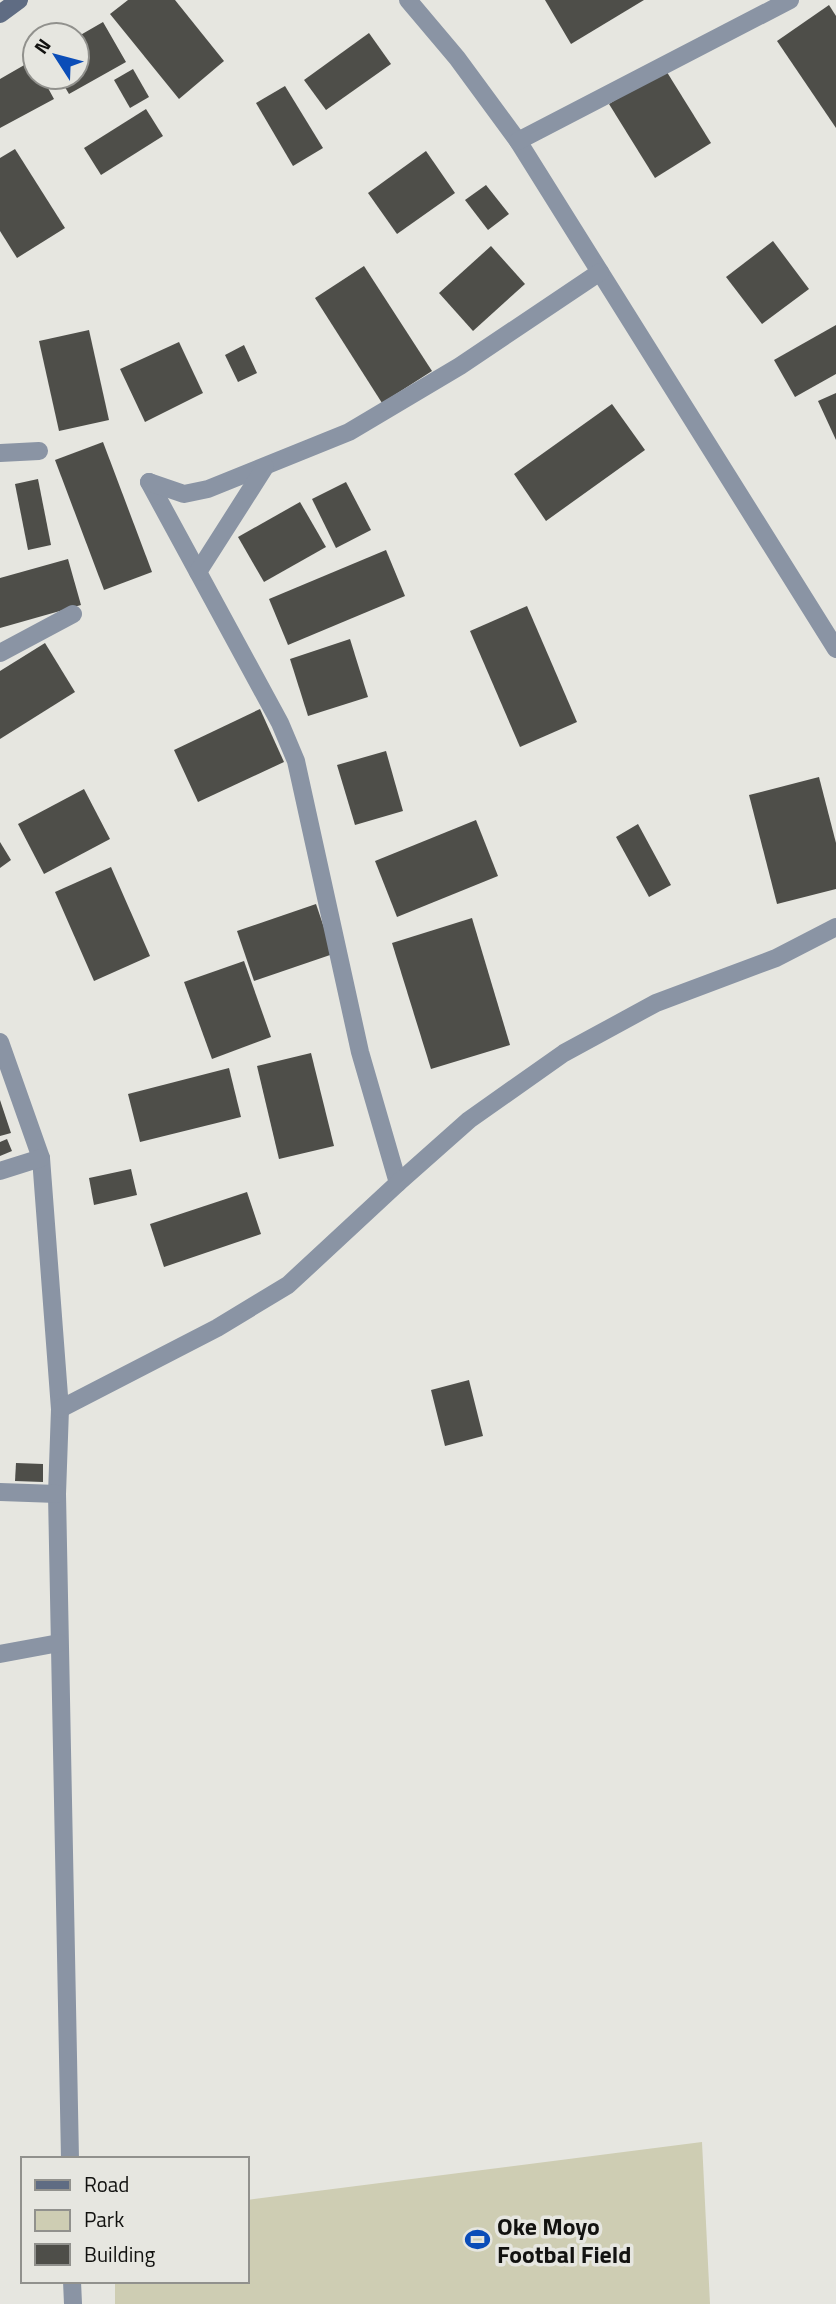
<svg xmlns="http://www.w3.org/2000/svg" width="836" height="2304" viewBox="0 0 836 2304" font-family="'Titillium Web',sans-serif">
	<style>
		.green { fill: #cecdb3 }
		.building { fill: #4e4e49 }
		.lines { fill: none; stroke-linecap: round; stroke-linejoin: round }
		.street { stroke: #8a94a4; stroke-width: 18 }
		.secondary { stroke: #5f6c83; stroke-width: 18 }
		.labels { text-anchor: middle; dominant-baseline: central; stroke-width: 7; stroke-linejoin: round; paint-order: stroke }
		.poi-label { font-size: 24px; font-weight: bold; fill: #121210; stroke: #e6e6e0; text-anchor: start }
	</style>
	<rect width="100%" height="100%" fill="#e6e6e0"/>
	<path class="green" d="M702,2142L710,2304H115V2281H247V2200Z"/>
	<g class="building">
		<path d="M128,0H175L224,61L179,99L110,14Z"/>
		<path d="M545,0H644L571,44Z"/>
		<path d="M829,5L836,16V128L777,41Z"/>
		<path d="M103,22L126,62L69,94L59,77H77V37Z"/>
		<path d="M369,33L391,64L326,110L304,80Z"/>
		<path d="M33,60L35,77H42L54,99L0,128V79Z"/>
		<path d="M133,69L149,97L130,108L114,80Z"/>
		<path d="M665,69L711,143L655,178L609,104Z"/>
		<path d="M285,86L323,148L293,166L256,103Z"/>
		<path d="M146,109L163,136L101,175L84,148Z"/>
		<path d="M15,149L65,228L17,258L0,231V158Z"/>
		<path d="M426,151L455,193L397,234L368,193Z"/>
		<path d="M486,185L509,214L488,230L465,200Z"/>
		<path d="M773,241L809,289L762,324L726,277Z"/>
		<path d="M491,246L525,284L473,331L439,293Z"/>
		<path d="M364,266L432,371L382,403L315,298Z"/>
		<path d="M836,325V374L795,397L774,360Z"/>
		<path d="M89,330L109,420L59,431L39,341Z"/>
		<path d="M179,342L203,393L145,422L120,369Z"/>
		<path d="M244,345L257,373L238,382L225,355Z"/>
		<path d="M836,393V440L818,401Z"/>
		<path d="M612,404L645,450L546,521L514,474Z"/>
		<path d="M103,442L152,572L104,590L55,460Z"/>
		<path d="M38,479L51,545L28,550L15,484Z"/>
		<path d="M346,482L371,530L336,548L312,499Z"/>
		<path d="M300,502L326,547L264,582L238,537Z"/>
		<path d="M386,550L405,596L288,645L269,599Z"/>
		<path d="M68,559L81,605L0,628V578Z"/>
		<path d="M527,606L577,722L520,747L470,631Z"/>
		<path d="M350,639L368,697L308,716L290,659Z"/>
		<path d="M45,643L75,692L0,739V671Z"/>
		<path d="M260,709L284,762L198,802L174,750Z"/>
		<path d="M386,751L403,811L355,825L337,765Z"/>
		<path d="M819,777L836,843V889L777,904L749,795Z"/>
		<path d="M84,789L110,839L44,874L18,824Z"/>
		<path d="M476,820L498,876L397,917L375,861Z"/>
		<path d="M638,824L671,885L649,897L616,837Z"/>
		<path d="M0,842L11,860L0,868Z"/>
		<path d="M111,867L150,956L94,981L55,892Z"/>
		<path d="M316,904L333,954L254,981L237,931Z"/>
		<path d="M472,918L510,1045L431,1069L392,943Z"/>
		<path d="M244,961L271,1037L212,1059L184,982Z"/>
		<path d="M311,1053L334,1146L279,1159L257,1066Z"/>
		<path d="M229,1068L241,1117L140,1142L128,1094Z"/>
		<path d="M0,1100L11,1133L0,1136Z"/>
		<path d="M7,1139L12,1151L0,1156V1142Z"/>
		<path d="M131,1169L137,1195L94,1205L89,1178Z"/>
		<path d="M247,1192L261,1234L164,1267L150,1224Z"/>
		<path d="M469,1380L483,1436L445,1446L431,1390Z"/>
		<path d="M16,1463L43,1464V1482L15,1481Z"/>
	</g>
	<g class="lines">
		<g class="street">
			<path d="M408,0L457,58L518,141L836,649"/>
			<path d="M518,141L790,0"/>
			<path d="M0,453L39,451"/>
			<path d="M149,482L280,723L296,761L360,1052L398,1183"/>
			<path d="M149,482L184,494L208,489L349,432L460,366L600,272"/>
			<path d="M198,572L265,467"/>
			<path d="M0,653L73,614"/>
			<path d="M0,1042L41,1158L60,1409L57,1494L70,2159"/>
			<path d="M0,1171L41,1158"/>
			<path d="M60,1409L217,1328L288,1285L398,1183L469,1120L564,1053L656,1003L776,958L836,927"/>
			<path d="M0,1492L57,1494"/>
			<path d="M0,1654L59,1643"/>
			<path d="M72,2281L73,2304"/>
		</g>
		<path class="secondary" d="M0,14L19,0"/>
	</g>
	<defs>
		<symbol id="stadium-bare" viewBox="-9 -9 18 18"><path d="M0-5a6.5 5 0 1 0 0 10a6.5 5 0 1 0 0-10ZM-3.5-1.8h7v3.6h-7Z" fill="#0b4db8" stroke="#e6e6e0" stroke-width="2.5" paint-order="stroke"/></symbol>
	</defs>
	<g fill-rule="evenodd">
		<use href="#stadium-bare" x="460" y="2222" width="35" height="35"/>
	</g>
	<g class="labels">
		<g class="poi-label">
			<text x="497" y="2226">Oke Moyo<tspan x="497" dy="28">Footbal Field</tspan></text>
		</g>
	</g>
	<rect x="21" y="2157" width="228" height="126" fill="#e6e6e0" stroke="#91918d" stroke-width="2"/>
	<rect x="35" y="2180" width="35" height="10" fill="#5f6c83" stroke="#91918d" stroke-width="2"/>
	<text x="84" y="2192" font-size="21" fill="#121210">Road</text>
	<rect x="35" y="2210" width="35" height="21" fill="#cecdb3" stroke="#91918d" stroke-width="2"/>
	<text x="84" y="2227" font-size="21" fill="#121210">Park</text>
	<rect x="35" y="2244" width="35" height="21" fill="#4e4e49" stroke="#91918d" stroke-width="2"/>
	<text x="84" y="2262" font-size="21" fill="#121210">Building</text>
	<g transform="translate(56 56) rotate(306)"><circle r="33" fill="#e6e6e0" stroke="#91918d" stroke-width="2"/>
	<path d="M0-5L12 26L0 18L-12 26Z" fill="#0b4db8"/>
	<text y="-10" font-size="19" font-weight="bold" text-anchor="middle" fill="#121210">N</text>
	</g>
</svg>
